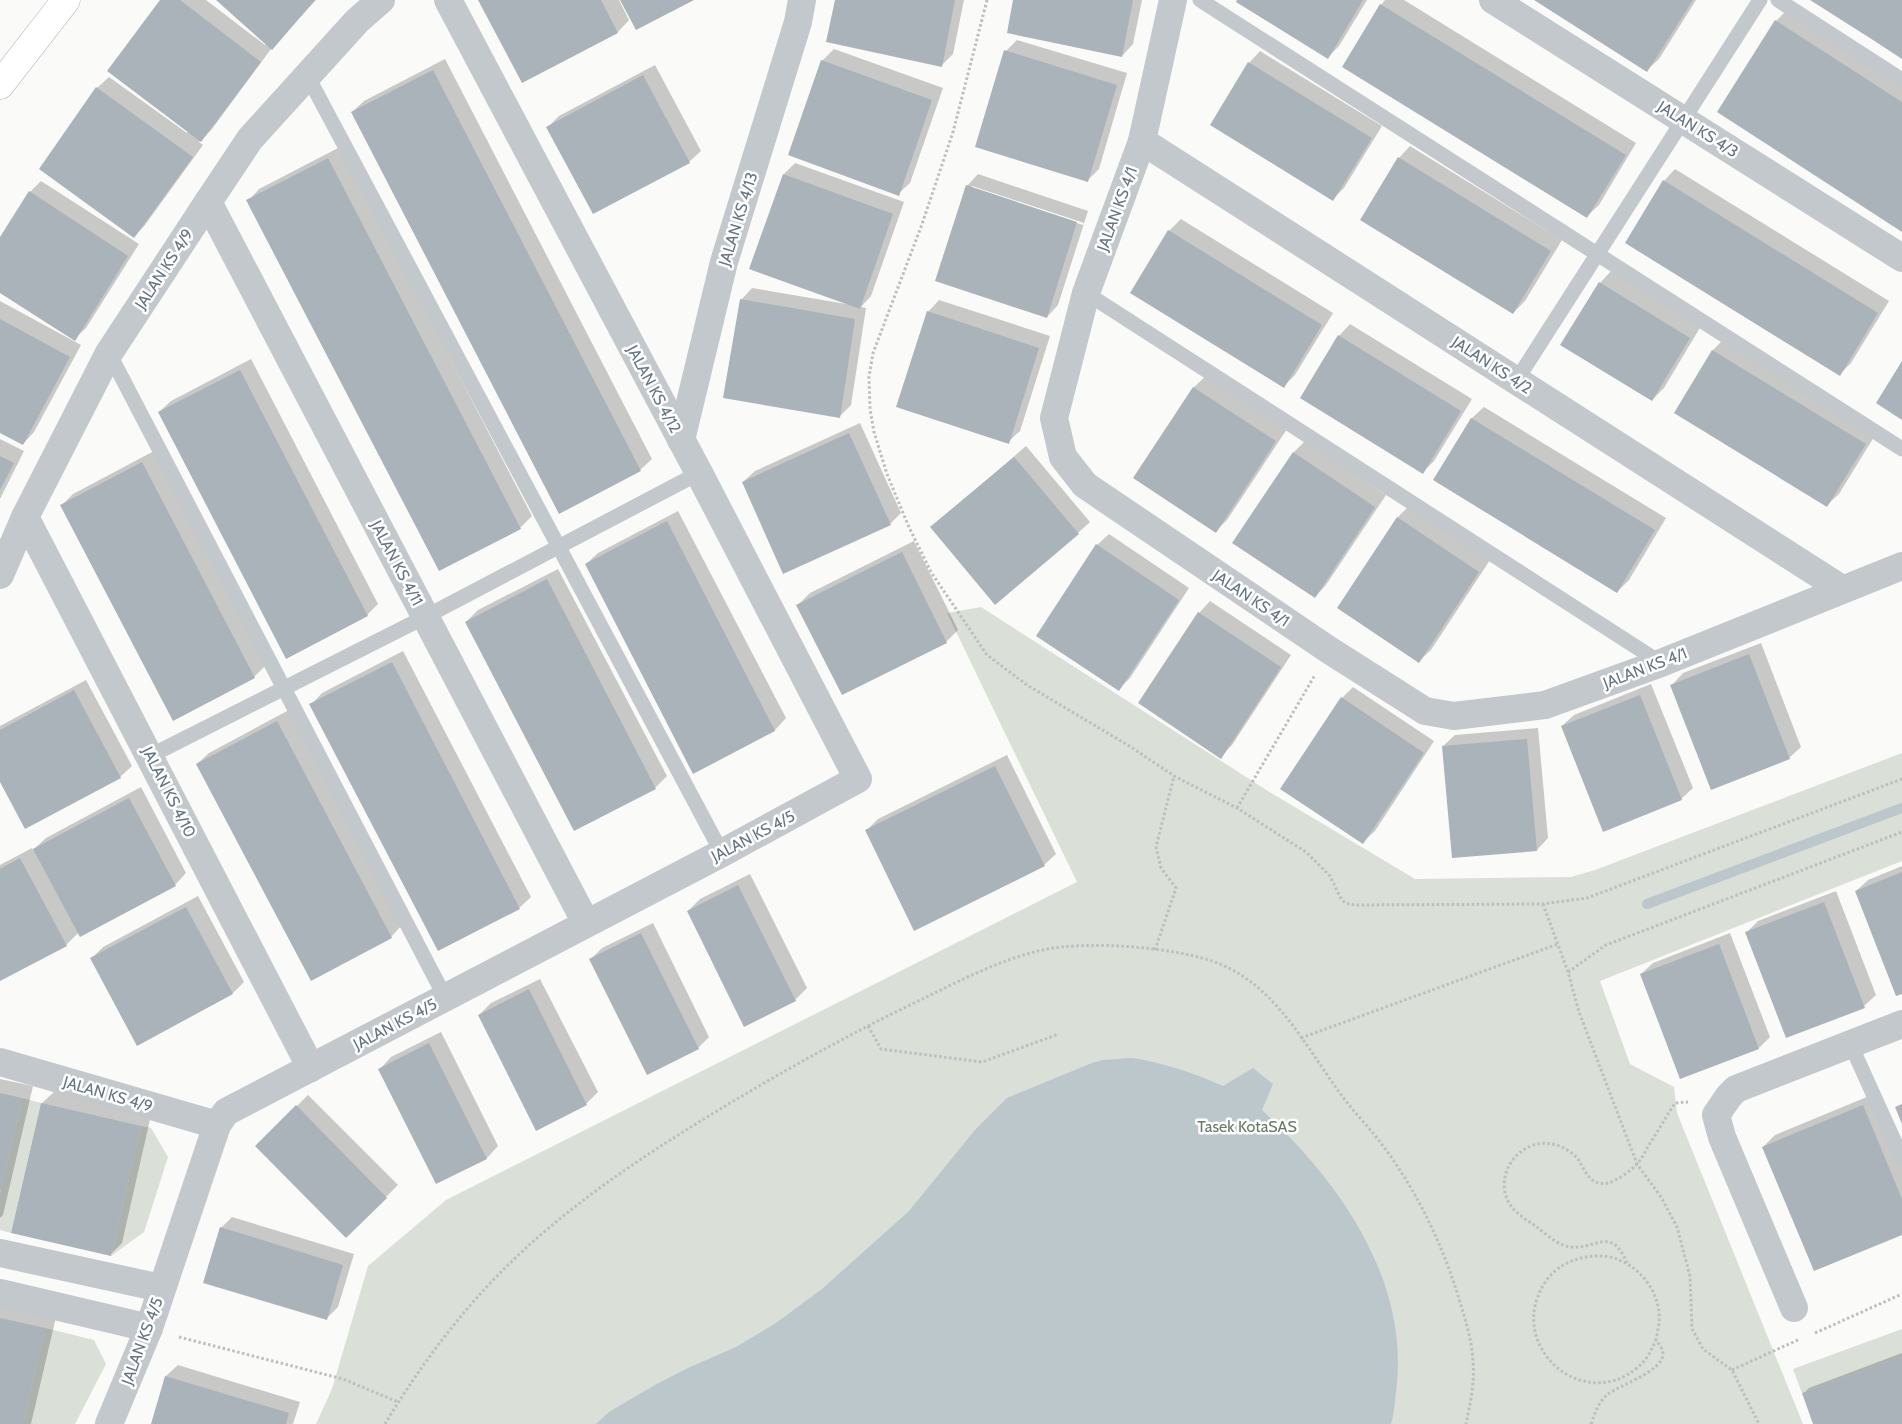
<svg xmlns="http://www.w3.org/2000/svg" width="1902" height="1424" viewBox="0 0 1902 1424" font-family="Cabin,sans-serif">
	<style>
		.green { fill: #dadfd7 }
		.water { fill: #bbc7cb }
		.shadow { fill: #0003; fill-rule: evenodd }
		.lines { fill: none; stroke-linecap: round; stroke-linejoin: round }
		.stream { stroke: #bbc7cb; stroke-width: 10 }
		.building { fill: #aab3b9 }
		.secondary-casing { stroke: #b3babf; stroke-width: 29 }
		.path { stroke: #bbbfc2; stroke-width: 3; stroke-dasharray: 2.5 2.5; stroke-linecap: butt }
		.service { stroke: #c3c8cc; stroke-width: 15 }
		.minor { stroke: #c3c8cc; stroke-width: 28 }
		.secondary { stroke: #fff; stroke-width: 28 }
		.labels { text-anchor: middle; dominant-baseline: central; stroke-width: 5; stroke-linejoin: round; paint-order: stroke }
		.street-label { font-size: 16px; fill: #657683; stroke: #fff }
		.park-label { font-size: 16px; fill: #687a64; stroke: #fff }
	</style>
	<rect width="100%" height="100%" fill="#fafaf8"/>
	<g class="green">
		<path d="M981,607L1268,791L1415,879L1571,877L1595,870L1902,753V861L1600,981L1630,1064L1674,1087L1677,1113L1803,1424H316L332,1389L368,1266L446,1200L1077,882L947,613Z"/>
		<path d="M22,1098L41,1103L11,1233L0,1230V1194Z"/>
		<path d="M141,1126L151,1128L168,1157L144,1232L111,1256Z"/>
		<path d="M45,1328L94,1340L106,1364L75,1424H23Z"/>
		<path d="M1902,1329V1356L1802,1393L1793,1369Z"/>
	</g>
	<path class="water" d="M1132,1058C1165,1063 1193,1073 1223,1086L1253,1068L1273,1084L1262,1110C1337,1179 1407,1276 1397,1383C1395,1397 1395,1411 1391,1424H596L609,1412L655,1385L688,1368L736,1347L776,1323L822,1289L909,1211L975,1130L1007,1098L1092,1063L1103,1060Z"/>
	<g class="shadow">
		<path d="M161,0H206L265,45L267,43L217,0H316L271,49L212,129L199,142L203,145L145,225L134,237L97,88L109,77L187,133L188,131Z"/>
		<path d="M480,0H619L629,20L618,32L522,81Z"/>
		<path d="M836,0H964L953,54L941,66Z"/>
		<path d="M1014,0H1142L1133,44L1122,56Z"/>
		<path d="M1238,0H1367L1339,46L1328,57Z"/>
		<path d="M1385,0H1404L1636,143L1599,205L1587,216L1381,5Z"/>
		<path d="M1537,0H1696L1659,59L1647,70Z"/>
		<path d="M1788,9L1902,83V230L1718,112L1776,21Z"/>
		<path d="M1017,40L1127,73L1099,169L1088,180L1006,51Z"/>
		<path d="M834,49L943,88L910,183L898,194L822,61Z"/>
		<path d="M1260,51L1382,126L1344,188L1333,199L1249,63Z"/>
		<path d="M445,59L652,459L640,470L352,112L364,101Z"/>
		<path d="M655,65L701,151L689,162L548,127L559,116Z"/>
		<path d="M1410,146L1562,240L1525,301L1513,313L1399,158Z"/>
		<path d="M340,147L532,516L520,528L248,201L259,189Z"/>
		<path d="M795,163L904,202L871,296L861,307L866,308L851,405L839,417L741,300L752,288L846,304L784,174Z"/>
		<path d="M1675,169L1889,301L1851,363L1840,374L1664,181Z"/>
		<path d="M978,174L1088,211L1058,305L1047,317L967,186ZM972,186L1084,223L1083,225L972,189Z"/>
		<path d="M41,181L139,244L86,328L74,339L0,291V240L30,192Z"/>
		<path d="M1181,219L1333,313L1295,375L1284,386L1132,292L1169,231Z"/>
		<path d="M1611,271L1701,326L1664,388L1652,400L1600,283Z"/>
		<path d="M939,300L1050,336L1020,431L1008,442L928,312Z"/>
		<path d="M0,301L81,345L34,432L23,444L0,431Z"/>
		<path d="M1350,324L1472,399L1434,461L1423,472L1339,336Z"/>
		<path d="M1724,339L1877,432L1839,494L1827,505L1675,412L1713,350Z"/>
		<path d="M251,359L378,604L367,615L159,412L171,401Z"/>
		<path d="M1206,376L1287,429L1227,520L1216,531L1135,478L1194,387Z"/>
		<path d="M1484,407L1666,518L1629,580L1617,592L1435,480L1472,418Z"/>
		<path d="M860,423L901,513L890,524L743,482L755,471Z"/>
		<path d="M0,439L24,451L0,499Z"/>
		<path d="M1305,441L1386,495L1326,585L1315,597L1294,452Z"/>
		<path d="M1026,446L1090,522L1078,533L932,527Z"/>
		<path d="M154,451L266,665L254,677L62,505L73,494Z"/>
		<path d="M1409,506L1490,560L1431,650L1419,661L1338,608L1398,517Z"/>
		<path d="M678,511L786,718L775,730L694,772L586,564L598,553Z"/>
		<path d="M1109,534L1189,588L1130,678L1119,689L1097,545Z"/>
		<path d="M914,541L958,630L946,642L798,605L810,593Z"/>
		<path d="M558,569L667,776L655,788L466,622L478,610Z"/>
		<path d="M1210,601L1291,655L1232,745L1220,757L1199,613Z"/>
		<path d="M1761,643L1801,747L1789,758L1672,685L1683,673Z"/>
		<path d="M403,651L531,897L519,908L311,705L322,693Z"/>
		<path d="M86,680L132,766L120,777L0,780V726Z"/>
		<path d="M1651,684L1693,788L1681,799L1562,726L1574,715Z"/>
		<path d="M1353,687L1434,741L1375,831L1363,842L1342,698Z"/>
		<path d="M289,710L402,925L391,937L197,764L209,753Z"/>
		<path d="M1538,728L1548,838L1537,850L1443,746L1455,735Z"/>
		<path d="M1007,755L1056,854L1044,865L866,831L878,819Z"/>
		<path d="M141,787L186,873L175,885L79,932L66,945L0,980V865L32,848L33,850L46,838Z"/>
		<path d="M1902,866V992L1856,891L1868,880Z"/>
		<path d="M750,874L807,988L795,1000L688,911L700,899Z"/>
		<path d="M1836,891L1876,995L1864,1006L1746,933L1758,921Z"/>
		<path d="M198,896L244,982L233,993L138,1044L92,958L103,947Z"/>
		<path d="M653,923L709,1037L698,1048L591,959L602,948Z"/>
		<path d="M1730,933L1770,1037L1759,1048L1641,974L1653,963Z"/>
		<path d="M540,979L598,1092L586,1104L479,1015L491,1003Z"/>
		<path d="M441,1032L498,1146L487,1158L436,1183L380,1069L391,1057Z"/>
		<path d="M0,1079L33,1086L3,1215L0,1218Z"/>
		<path d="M54,1092L151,1115L122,1243L110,1255L42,1103Z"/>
		<path d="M1874,1094L1902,1161V1234L1763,1147L1775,1135Z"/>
		<path d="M308,1095L398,1185L346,1237L257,1146Z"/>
		<path d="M232,1217L354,1254L338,1307L327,1318L221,1228Z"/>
		<path d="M0,1304L56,1317L31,1424H0Z"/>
		<path d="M1902,1353V1424H1815L1803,1394L1809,1388Z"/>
		<path d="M178,1365L300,1402L293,1424H152L166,1376Z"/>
	</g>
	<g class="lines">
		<path class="stream" d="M1647,904L1902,808"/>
	</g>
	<g class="building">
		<path d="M160,0H180L261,62L201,142L107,71Z"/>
		<path d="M216,0H315L272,50Z"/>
		<path d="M478,0H601L618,33L522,83Z"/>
		<path d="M620,0H694L636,30Z"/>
		<path d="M835,0H955L942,67L826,42Z"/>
		<path d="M1013,0H1133L1122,57L1007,33Z"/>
		<path d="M1237,0H1363L1328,59L1236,2Z"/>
		<path d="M1534,0H1693L1647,72Z"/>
		<path d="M1810,0H1902V59L1873,40Z"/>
		<path d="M1380,4L1626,155L1587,218L1342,67Z"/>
		<path d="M1775,20L1902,102V232L1717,112Z"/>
		<path d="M1004,50L1117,85L1088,182L975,147Z"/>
		<path d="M821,60L932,100L899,196L788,155Z"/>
		<path d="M1248,62L1372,138L1333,201L1210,125Z"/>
		<path d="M433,70L641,471L559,514L351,112Z"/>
		<path d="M643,75L690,163L593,214L546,127Z"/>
		<path d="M96,87L193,157L134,238L39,169Z"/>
		<path d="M1398,157L1551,251L1513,314L1360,220Z"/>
		<path d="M328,158L521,529L439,571L246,200Z"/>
		<path d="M783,174L893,214L860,309L749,269Z"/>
		<path d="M1663,180L1878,313L1840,376L1625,243Z"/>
		<path d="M966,185L1077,222L1047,318L935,281Z"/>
		<path d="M29,191L128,256L75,341L0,293V237Z"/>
		<path d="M1168,230L1322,325L1284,388L1130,293Z"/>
		<path d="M1599,282L1690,338L1652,401L1560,345Z"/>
		<path d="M740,299L855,319L840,418L723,398Z"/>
		<path d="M927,311L1039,348L1009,444L896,407Z"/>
		<path d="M0,319L70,357L23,445L0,433Z"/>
		<path d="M1338,335L1461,411L1423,474L1300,398Z"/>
		<path d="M1712,350L1866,444L1827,507L1674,413Z"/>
		<path d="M1902,361V420L1876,403Z"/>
		<path d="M240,370L368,616L286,659L158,412Z"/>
		<path d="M1193,387L1276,441L1216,533L1133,478Z"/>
		<path d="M1471,418L1655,530L1617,593L1433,480Z"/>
		<path d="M849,433L891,525L783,574L742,482Z"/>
		<path d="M1293,452L1375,507L1315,598L1232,543Z"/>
		<path d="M0,456L14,463L0,490Z"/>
		<path d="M1014,457L1079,534L995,605L930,527Z"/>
		<path d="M142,462L255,678L173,721L60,505Z"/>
		<path d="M1397,517L1479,572L1419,663L1337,608Z"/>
		<path d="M667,521L775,731L693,774L585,564Z"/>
		<path d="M1096,544L1179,600L1119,691L1036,636Z"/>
		<path d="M902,552L947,643L842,695L796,605Z"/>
		<path d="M547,579L656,789L574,831L465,622Z"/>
		<path d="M1198,612L1281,667L1221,759L1138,703Z"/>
		<path d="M1749,654L1790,759L1711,790L1670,685Z"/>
		<path d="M392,662L520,909L438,951L309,704Z"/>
		<path d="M74,690L121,778L25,829L0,782V730Z"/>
		<path d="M1640,695L1682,800L1603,832L1561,726Z"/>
		<path d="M1341,697L1424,753L1363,844L1280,789Z"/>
		<path d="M277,721L392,938L311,981L196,764Z"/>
		<path d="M1527,739L1537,851L1452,858L1442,746Z"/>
		<path d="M995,766L1045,866L914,931L865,830Z"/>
		<path d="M129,798L176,886L80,937L33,849Z"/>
		<path d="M20,858L67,946L0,981V869Z"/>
		<path d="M1902,872V994L1896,996L1855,891Z"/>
		<path d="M738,885L796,1001L744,1027L687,911Z"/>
		<path d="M1824,902L1865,1008L1786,1038L1745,932Z"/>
		<path d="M186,907L233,994L137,1046L90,958Z"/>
		<path d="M641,933L699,1049L647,1075L589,959Z"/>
		<path d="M1719,944L1759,1049L1680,1079L1640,974Z"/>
		<path d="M529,989L587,1105L536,1131L478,1015Z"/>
		<path d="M429,1043L487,1159L436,1184L378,1069Z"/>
		<path d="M0,1093L22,1098L1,1190H0Z"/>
		<path d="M41,1103L141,1126L111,1256L11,1233Z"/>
		<path d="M1902,1104V1124L1895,1107Z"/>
		<path d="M296,1105L387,1198L346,1238L255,1146Z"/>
		<path d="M1863,1105L1902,1199V1235L1814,1271L1762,1147Z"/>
		<path d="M220,1227L343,1265L327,1320L203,1283Z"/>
		<path d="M0,1318L45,1328L23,1424H0Z"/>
		<path d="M1902,1356V1424H1813L1802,1393Z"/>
		<path d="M165,1376L289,1413L286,1424H151Z"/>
	</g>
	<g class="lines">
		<defs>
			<path id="secondary" d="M0,85L66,0"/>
		</defs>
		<use href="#secondary" class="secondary-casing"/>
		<g class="path">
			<path d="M987,0L953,132L921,227L873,353L869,377L870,409L874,432L887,474L908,525L931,572L987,655L1027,685L1131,747L1174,776L1237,808L1306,852L1330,876L1340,897L1345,903L1355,905L1542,904L1587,898L1902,779"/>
			<path d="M1237,808L1315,675"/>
			<path d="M1543,904L1568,972L1579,1012L1637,1164L1661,1197L1677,1227L1690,1276L1692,1329L1703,1349L1732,1370L1759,1424"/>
			<path d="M1155,950L1176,888L1161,868L1156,847L1174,776"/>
			<path d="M1568,972L1606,945L1902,832"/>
			<path d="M868,1026L881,1049L982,1062L1059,1034"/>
			<path d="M1301,1038L1558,944"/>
			<path d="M1627,1263C1611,1225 1596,1250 1570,1247C1557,1245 1545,1233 1534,1225C1525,1219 1515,1213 1509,1203C1492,1172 1523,1135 1556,1145C1564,1147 1573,1153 1578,1159C1585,1170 1590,1187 1608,1183C1616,1181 1631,1171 1637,1164C1642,1159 1645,1151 1649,1145C1658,1131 1666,1117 1675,1103L1688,1102"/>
			<path d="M1815,1333L1902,1294"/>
			<path d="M179,1337L343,1379L398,1402"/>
			<path d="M1732,1370L1800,1339"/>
			<path d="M385,1424C418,1369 458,1315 503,1270C568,1205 644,1155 722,1108C785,1070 848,1035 914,1003C956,983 997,960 1043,950C1087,940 1179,947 1220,964C1287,992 1314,1067 1360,1118C1407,1170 1440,1235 1460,1302C1466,1322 1472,1341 1473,1362C1475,1383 1470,1404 1466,1424"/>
			<path d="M1591,1424C1595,1413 1599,1401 1608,1394C1620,1385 1663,1371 1663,1354C1663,1349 1659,1344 1656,1340C1658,1329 1661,1318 1658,1306C1652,1278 1625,1254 1595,1256C1576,1257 1557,1265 1546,1281C1503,1344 1582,1414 1637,1368C1646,1361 1651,1351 1656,1340"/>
		</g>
		<g class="service">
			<path d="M1200,0L1902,449"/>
			<path d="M1778,0L1902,80"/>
			<path d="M307,75L722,853"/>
			<path d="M1086,293L1661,663"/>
			<path d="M109,353L445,997"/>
			<path d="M1516,381L1760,0"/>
			<path d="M150,756L425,617L699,473"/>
			<path d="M1850,1043L1902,1158"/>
		</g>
		<g class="minor">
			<path d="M1173,0L1142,141L1086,293L1054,418L1063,457L1085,485L1329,650L1425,711L1454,716L1545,705L1661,663L1902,566"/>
			<path d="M1493,0L1902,258"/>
			<path d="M1142,141L1842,589"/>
			<path d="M208,202L586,923"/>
			<path d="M681,440L724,262L798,22L802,0"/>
			<path d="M25,517L311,1068"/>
			<path d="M0,575L25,517L109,353L208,202L250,139L357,21L381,0"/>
			<path d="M0,1062L217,1125"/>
			<path d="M0,1253L161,1288"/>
			<path d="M0,1293L149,1328"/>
			<path d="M1794,1308L1722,1137L1716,1115L1729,1096L1736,1089L1902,1024"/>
			<path d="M109,1424L149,1328L217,1125L226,1112L722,853L858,779L699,473L448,0"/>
		</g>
		<use href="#secondary" class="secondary"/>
	</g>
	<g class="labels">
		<g class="street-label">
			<text transform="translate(1698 129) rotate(32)">JALAN KS 4/3</text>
			<text transform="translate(1117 209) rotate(-70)">JALAN KS 4/1</text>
			<text transform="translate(738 219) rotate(-73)">JALAN KS 4/13</text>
			<text transform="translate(164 269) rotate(-57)">JALAN KS 4/9</text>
			<text transform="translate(1492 365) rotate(33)">JALAN KS 4/2</text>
			<text transform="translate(654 389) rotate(62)">JALAN KS 4/12</text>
			<text transform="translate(397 563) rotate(62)">JALAN KS 4/11</text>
			<text transform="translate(1251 598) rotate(34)">JALAN KS 4/1</text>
			<text transform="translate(1645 668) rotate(-21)">JALAN KS 4/1</text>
			<text transform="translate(169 792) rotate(63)">JALAN KS 4/10</text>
			<text transform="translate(753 836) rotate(-28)">JALAN KS 4/5</text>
			<text transform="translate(395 1024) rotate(-28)">JALAN KS 4/5</text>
			<text transform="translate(108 1094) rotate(16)">JALAN KS 4/9</text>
			<text transform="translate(142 1341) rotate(-70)">JALAN KS 4/5</text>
		</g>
		<g class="park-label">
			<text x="1247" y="1126">Tasek KotaSAS</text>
		</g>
	</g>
</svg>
